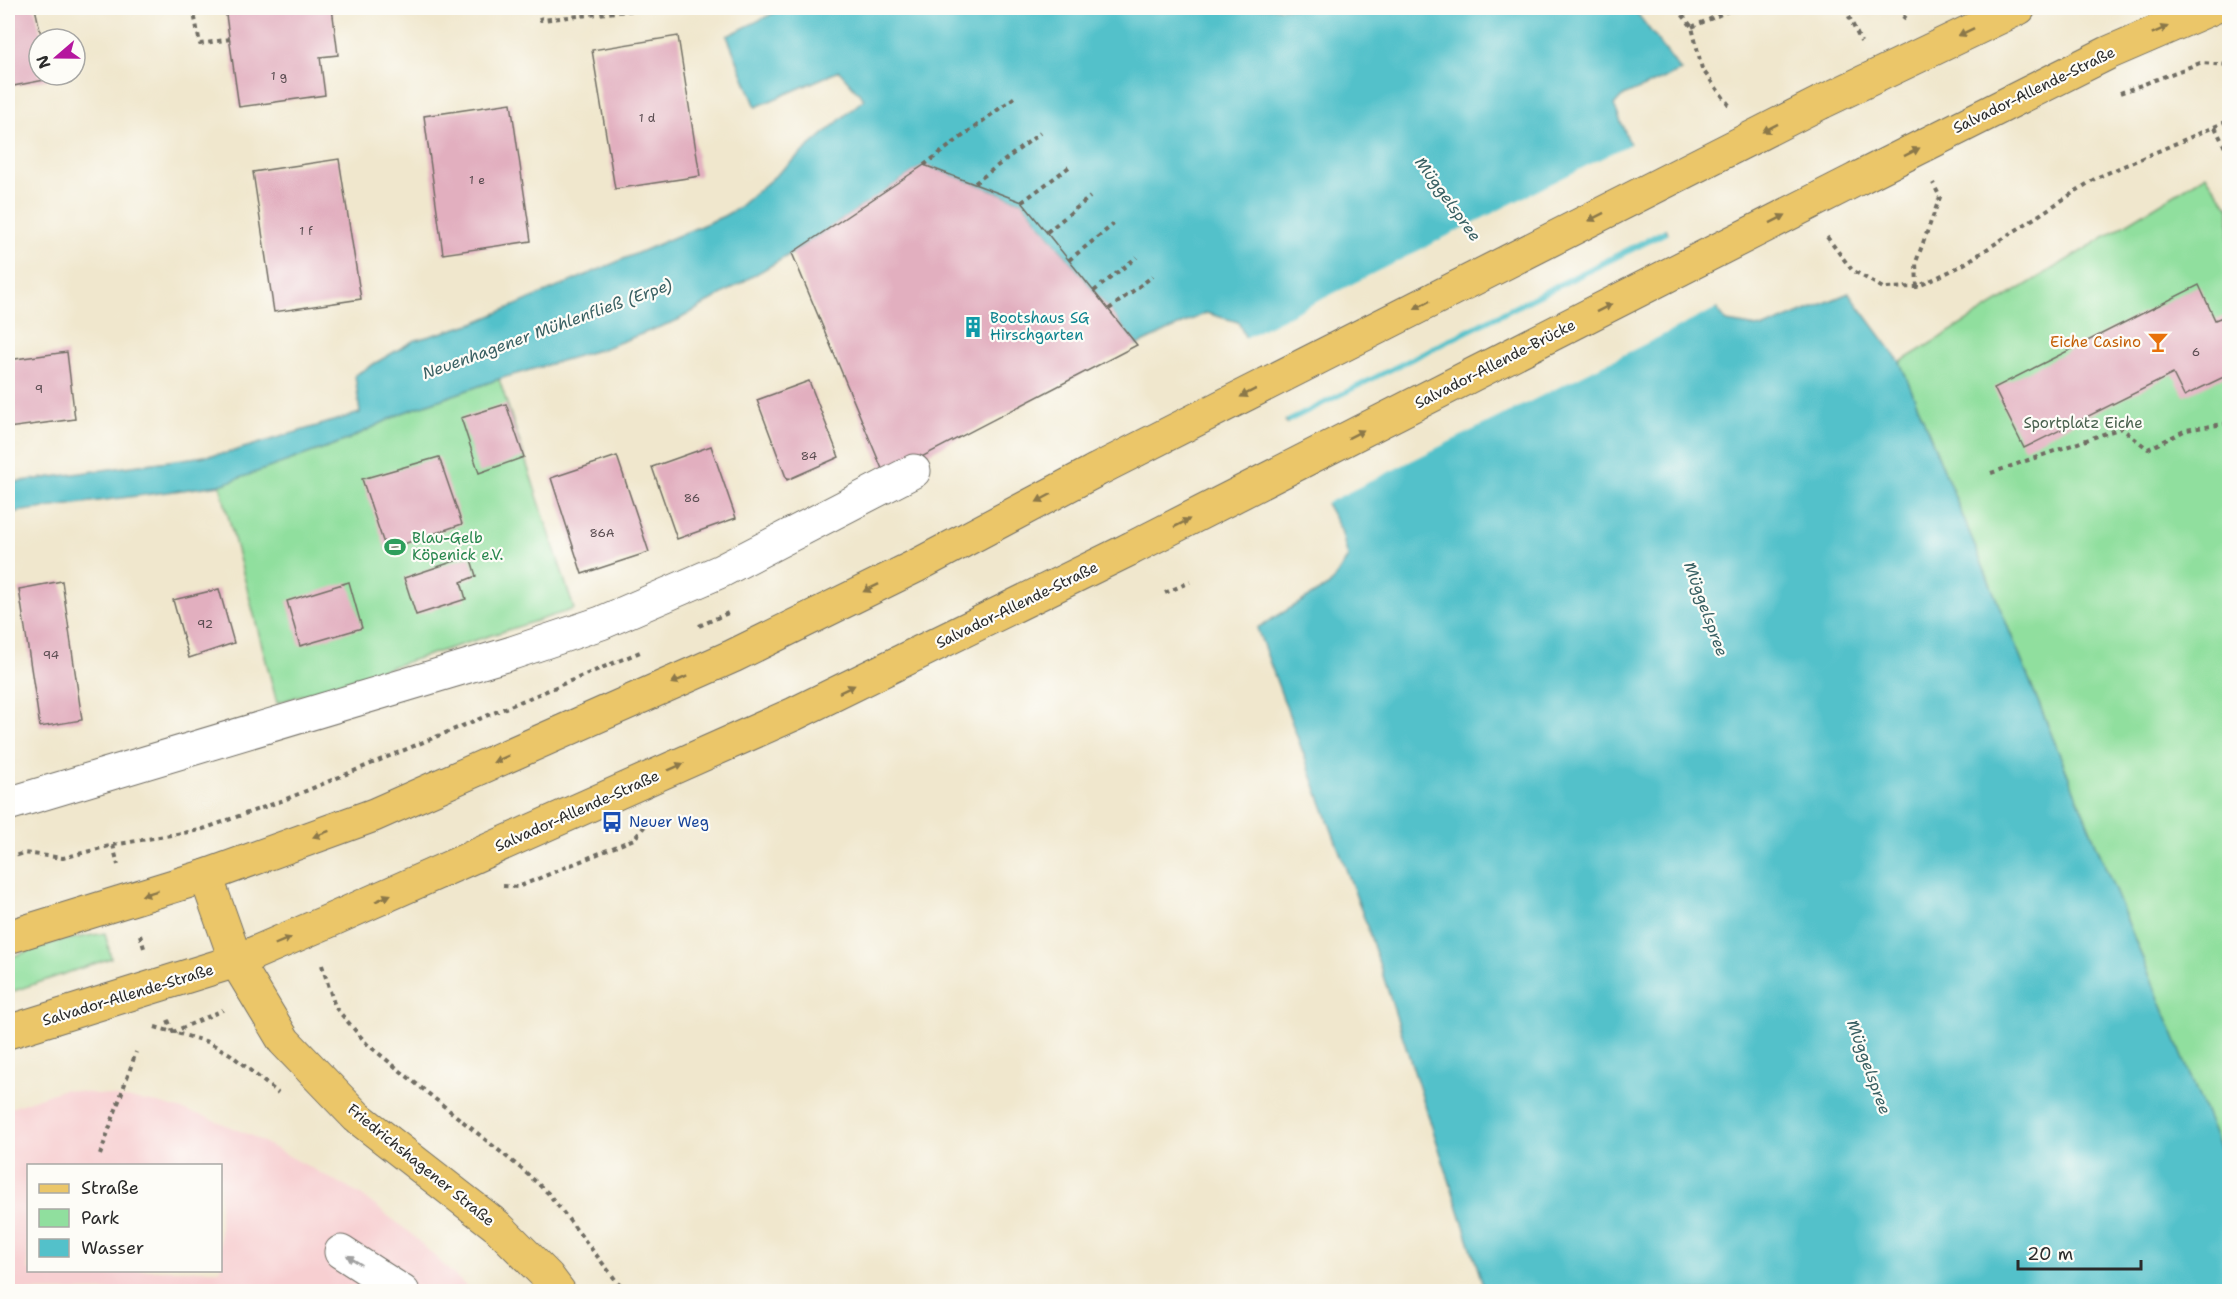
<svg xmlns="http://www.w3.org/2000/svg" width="2237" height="1299" viewBox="0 0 2237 1299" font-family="'Shantell Sans',sans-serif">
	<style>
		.built { fill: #f7cfd1; fill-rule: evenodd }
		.green { fill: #90df9e; stroke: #5e8564; stroke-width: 1.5 }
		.water { fill: #53c1ca; stroke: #3f767a; stroke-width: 1.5 }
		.pier { fill: #f0e7cd }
		.building { fill: #e2afbf }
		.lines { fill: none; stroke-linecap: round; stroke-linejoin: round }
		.minor-casing { stroke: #706d64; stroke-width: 35 }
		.major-casing { stroke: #706d64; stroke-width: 35 }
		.path { stroke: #706d64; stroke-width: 4; stroke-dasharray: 4.5 4.5; stroke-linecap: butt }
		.minor { stroke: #fff; stroke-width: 33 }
		.major { stroke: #ebc669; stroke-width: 33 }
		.major-bridge-casing { stroke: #706d64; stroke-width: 35; stroke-linecap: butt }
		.major-bridge { stroke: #ebc669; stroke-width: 33 }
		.oneway { fill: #8b784a }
		.oneway2 { fill: #a0a0a0 }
		.labels { text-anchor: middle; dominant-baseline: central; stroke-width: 4.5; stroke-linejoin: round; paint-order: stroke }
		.number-label { font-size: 12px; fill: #594c50 }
		.street-label { font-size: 15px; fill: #2b2b2b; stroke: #fdfcf7 }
		.culture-label { font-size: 15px; fill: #0d838f; stroke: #fdfcf7; text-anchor: start }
		.food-label { font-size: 15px; fill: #c56008; stroke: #fdfcf7; text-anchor: end }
		.park-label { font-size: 15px; fill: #49614e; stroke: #fdfcf7 }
		.leisure-label { font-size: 15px; fill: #27864d; stroke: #fdfcf7; text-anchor: start }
		.transit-label { font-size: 15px; fill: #164399; stroke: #fdfcf7; text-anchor: start }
		.water-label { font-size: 16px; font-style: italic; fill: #396063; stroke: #fdfcf7 }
	</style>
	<rect width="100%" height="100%" fill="#fdfcf7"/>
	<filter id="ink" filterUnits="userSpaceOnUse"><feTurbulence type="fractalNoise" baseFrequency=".0167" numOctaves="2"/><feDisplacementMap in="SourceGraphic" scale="12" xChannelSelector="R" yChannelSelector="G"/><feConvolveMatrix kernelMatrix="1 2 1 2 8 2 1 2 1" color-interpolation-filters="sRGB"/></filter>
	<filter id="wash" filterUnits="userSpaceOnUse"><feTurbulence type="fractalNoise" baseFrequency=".008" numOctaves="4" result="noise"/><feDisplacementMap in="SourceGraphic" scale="24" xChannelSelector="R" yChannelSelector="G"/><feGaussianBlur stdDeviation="1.35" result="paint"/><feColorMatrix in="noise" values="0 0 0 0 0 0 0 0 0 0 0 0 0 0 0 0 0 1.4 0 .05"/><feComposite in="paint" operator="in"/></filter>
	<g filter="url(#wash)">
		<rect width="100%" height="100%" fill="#f0e7cd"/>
		<path class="built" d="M64,1089L158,1103L207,1117L252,1136L361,1195L409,1232L471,1291H8V1109ZM28,1166H220V1270H28Z"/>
		<g class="green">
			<path d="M2206,175L2229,207V1171L1900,362Z"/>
			<path d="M499,379L574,609L277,703L220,485L347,440L402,413Z"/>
			<path d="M105,933L111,958L8,993V958L58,941Z"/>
		</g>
		<path class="water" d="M784,8H1633L1681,71L1621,97L1614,105L1634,154L1602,172L1630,229L1657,215L1675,245L1650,256L1682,317L1711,302L1727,322L1764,328L1849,293L1900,362L2229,1171V1291H1485L1366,923L1257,628L1331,584L1348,557L1341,530L1318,489L1238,322L1206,313L1137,345L1022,202L924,165L792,253L678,320L605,348L499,379L402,413L347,440L220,485L8,513V483L227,453L360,413L355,375L413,341L474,323L724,216L738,208L864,99L839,71L756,107L727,36Z"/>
		<g class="pier">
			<path d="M1632,143L1636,156L1606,173L1631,225L1657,212L1667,227L1283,421L1243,339Z"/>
			<path d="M1671,233L1677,247L1654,258L1683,313L1711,299L1719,307L1323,505L1285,425Z"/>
		</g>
		<g id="blocks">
			<g class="building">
				<path d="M8,8H35L42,39H39V75H49L50,79L8,87Z"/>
				<path d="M225,8H332L338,55L320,57L325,95L239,107Z"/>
				<path d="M678,36L700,176L615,189L592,50Z"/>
				<path d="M511,103L531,241L443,254L424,116Z"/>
				<path d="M339,159L361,299L274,312L253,172Z"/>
				<path d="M924,165L1022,202L1137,345L885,476L792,253Z"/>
				<path d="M2199,285L2215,320L2225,316L2230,324V374L2184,396L2173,374L2024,448L1994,388Z"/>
				<path d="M67,352L75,419L8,428V360Z"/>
				<path d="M809,381L839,457L787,480L757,400Z"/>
				<path d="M506,404L524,457L479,473L461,418Z"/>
				<path d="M711,446L736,518L677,539L652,467Z"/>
				<path d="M617,456L649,552L582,574L551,478Z"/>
				<path d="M439,457L462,524L386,550L362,479Z"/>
				<path d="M470,556L476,576L461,582L466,599L416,615L404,578Z"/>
				<path d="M62,581L82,720L40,727L19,589Z"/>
				<path d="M349,582L362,628L300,646L287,601Z"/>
				<path d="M219,589L234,643L189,658L173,600Z"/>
			</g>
		</g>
	</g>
	<g filter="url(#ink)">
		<use href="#blocks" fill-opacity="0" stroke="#706d64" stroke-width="1.5"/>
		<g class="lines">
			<defs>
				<g id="minor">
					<path d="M8,804L512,653L601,623L721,571L914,471"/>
					<path d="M341,1252L403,1292"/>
				</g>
				<g id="major">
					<path d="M1822,102L2019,8"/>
					<path d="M1859,178L2108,53L2212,8"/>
					<path d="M206,876L236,961L284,1041L357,1117L497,1226L547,1276L559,1292"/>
					<path d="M8,937L206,876L374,815L733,656L916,566L1095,471"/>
					<path d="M8,1032L236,961L329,921L794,714L1130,549"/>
				</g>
			</defs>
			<use href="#minor" class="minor-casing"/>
			<use href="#major" class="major-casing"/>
			<g class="path">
				<path d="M193,8L200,44L230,39"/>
				<path d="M538,8L541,20L655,8"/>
				<path d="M1677,8L1692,27L1702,69L1729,105"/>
				<path d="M1845,8L1861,42"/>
				<path d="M1903,19L1912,8"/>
				<path d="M1692,27L1735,8"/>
				<path d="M2120,93L2200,63L2230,65"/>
				<path d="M2215,127L2230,158"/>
				<path d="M924,165L1015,97"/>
				<path d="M975,183L1040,133"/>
				<path d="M1022,202L1069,167"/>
				<path d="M1047,232L1090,197"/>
				<path d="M1827,237L1852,270L1883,288L1917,287L1961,266L2096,178L2230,120"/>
				<path d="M1069,260L1114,224"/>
				<path d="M1917,287L1916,262L1940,197L1933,183"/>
				<path d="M1094,291L1137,257"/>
				<path d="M1109,309L1153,276"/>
				<path d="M1991,473L2121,428L2148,449L2186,430L2230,423"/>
				<path d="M1165,593L1190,582"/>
				<path d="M699,626L728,613"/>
				<path d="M113,845L118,865"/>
				<path d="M8,858L24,853L63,858L113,845L200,830L284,800L640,652"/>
				<path d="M503,886L518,887L634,839L649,821"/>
				<path d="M140,935L145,951"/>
				<path d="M322,965L335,1007L367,1044L523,1170L548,1193L625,1292"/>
				<path d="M168,1020L173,1032L208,1042L230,1054L278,1093"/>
				<path d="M155,1027L173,1032L223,1010"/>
				<path d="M100,1155L136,1052"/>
			</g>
			<use href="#minor" class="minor"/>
			<use href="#major" class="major"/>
			<defs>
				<g id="major-bridge">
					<path d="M1095,471L1822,102"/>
					<path d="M1130,549L1859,178"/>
				</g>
			</defs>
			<use href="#major-bridge" class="major-bridge-casing"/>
			<use href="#major-bridge" class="major-bridge"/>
		</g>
		<defs><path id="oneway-solid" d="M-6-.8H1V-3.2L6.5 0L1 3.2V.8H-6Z" transform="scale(1.5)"/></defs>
		<g class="oneway">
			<use href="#oneway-solid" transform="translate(2160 30) rotate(-24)"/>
			<use href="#oneway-solid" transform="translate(1966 32) rotate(154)"/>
			<use href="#oneway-solid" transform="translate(1770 128) rotate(153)"/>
			<use href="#oneway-solid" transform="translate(1912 152) rotate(-27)"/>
			<use href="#oneway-solid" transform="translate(1596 217) rotate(153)"/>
			<use href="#oneway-solid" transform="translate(1778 219) rotate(-27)"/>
			<use href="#oneway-solid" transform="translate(1422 305) rotate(153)"/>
			<use href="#oneway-solid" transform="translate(1604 308) rotate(-27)"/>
			<use href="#oneway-solid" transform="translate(1248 393) rotate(153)"/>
			<use href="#oneway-solid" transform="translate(1356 434) rotate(-27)"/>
			<use href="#oneway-solid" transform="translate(1044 498) rotate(152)"/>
			<use href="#oneway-solid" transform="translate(1182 523) rotate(-27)"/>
			<use href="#oneway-solid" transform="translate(871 588) rotate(154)"/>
			<use href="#oneway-solid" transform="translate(679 680) rotate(156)"/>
			<use href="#oneway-solid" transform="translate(847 689) rotate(-26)"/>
			<use href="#oneway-solid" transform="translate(501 759) rotate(156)"/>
			<use href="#oneway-solid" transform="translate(676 767) rotate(-24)"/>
			<use href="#oneway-solid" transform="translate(321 834) rotate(159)"/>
			<use href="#oneway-solid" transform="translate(150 893) rotate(163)"/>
			<use href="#oneway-solid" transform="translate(383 898) rotate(-24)"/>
			<use href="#oneway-solid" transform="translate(283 941) rotate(-23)"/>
		</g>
		<use class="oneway2" href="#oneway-solid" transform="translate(354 1260) rotate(-148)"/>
	</g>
	<defs>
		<symbol id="building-bare" viewBox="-9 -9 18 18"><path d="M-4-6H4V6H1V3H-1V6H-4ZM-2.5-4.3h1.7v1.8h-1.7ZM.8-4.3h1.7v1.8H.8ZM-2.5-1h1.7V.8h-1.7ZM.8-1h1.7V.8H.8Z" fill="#0f9aa8" stroke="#fdfcf7" stroke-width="2.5" paint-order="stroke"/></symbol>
		<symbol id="bar-bare" viewBox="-9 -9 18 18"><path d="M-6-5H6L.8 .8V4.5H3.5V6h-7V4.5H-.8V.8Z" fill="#e8710a" stroke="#fdfcf7" stroke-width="2.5" paint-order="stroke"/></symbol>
		<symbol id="stadium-bare" viewBox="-9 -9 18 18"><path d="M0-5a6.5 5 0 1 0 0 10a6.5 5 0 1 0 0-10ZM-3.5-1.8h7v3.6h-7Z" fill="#2e9e5b" stroke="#fdfcf7" stroke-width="2.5" paint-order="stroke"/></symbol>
		<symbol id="bus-bare" viewBox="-9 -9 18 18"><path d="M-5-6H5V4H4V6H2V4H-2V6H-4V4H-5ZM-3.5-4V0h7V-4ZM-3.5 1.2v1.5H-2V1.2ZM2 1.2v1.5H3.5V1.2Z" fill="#1a4fb4" stroke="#fdfcf7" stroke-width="2.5" paint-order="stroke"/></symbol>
	</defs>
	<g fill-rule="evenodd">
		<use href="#building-bare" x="958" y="312" width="30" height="30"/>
		<use href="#bar-bare" x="2143" y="327" width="30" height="30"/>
		<use href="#stadium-bare" x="380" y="532" width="30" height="30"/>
		<use href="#bus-bare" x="597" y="807" width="30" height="30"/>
	</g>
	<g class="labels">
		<g class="number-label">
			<text x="279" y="76">1 g</text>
			<text x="647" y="118">1 d</text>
			<text x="477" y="180">1 e</text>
			<text x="306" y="231">1 f</text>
			<text x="2196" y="352">6</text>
			<text x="39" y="389">9</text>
			<text x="809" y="456">84</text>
			<text x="692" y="498">86</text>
			<text x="602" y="533">86A</text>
			<text x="205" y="624">92</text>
			<text x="51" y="655">94</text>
		</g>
		<g class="street-label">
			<text transform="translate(2034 90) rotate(-26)">Salvador-Allende-Straße</text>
			<text transform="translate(1495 364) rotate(-27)">Salvador-Allende-Brücke</text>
			<text transform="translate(1017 605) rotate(-26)">Salvador-Allende-Straße</text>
			<text transform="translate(577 811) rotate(-24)">Salvador-Allende-Straße</text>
			<text transform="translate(128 995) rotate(-17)">Salvador-Allende-Straße</text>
			<text transform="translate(421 1165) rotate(39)">Friedrichshagener Straße</text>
		</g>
		<g class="culture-label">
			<text x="990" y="318">Bootshaus SG<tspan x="990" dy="17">Hirschgarten</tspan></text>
		</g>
		<g class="food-label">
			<text x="2141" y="342">Eiche Casino</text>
		</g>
		<g class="park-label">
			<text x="2083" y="423">Sportplatz Eiche</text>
		</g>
		<g class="leisure-label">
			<text x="412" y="538">Blau-Gelb<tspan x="412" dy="17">Köpenick e.V.</tspan></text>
		</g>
		<g class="transit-label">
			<text x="629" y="822">Neuer Weg</text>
		</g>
		<g class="water-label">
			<text transform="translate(1448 199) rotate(54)">Müggelspree</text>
			<text transform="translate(547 329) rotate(-20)">Neuenhagener Mühlenfließ (Erpe)</text>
			<text transform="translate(1706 609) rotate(70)">Müggelspree</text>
			<text transform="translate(1869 1067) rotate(70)">Müggelspree</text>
		</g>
	</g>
	<rect width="2237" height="1299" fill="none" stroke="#fdfcf7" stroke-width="30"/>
	<rect x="27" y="1164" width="195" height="108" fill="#fdfcf7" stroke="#a9a8a5" stroke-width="1.5"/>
	<rect x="39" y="1184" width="30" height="9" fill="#ebc669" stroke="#a9a8a5" stroke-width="1.5"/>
	<text x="81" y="1194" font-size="18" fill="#2b2b2b">Straße</text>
	<rect x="39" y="1209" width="30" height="18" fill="#90df9e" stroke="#a9a8a5" stroke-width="1.5"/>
	<text x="81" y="1224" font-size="18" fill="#2b2b2b">Park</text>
	<rect x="39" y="1239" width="30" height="18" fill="#53c1ca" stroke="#a9a8a5" stroke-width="1.5"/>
	<text x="81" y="1254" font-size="18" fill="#2b2b2b">Wasser</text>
	<g transform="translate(57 57) rotate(250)"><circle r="28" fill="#fdfcf7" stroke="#a9a8a5" stroke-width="1.5"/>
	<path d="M0-4.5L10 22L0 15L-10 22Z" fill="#b5179e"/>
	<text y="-9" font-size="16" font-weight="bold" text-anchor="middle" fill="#2b2b2b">N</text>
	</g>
	<path d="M2018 1260v9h123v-9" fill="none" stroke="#2b2b2b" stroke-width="3"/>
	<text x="2027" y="1260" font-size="18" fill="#2b2b2b" stroke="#fdfcf7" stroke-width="4.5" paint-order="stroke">20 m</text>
</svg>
